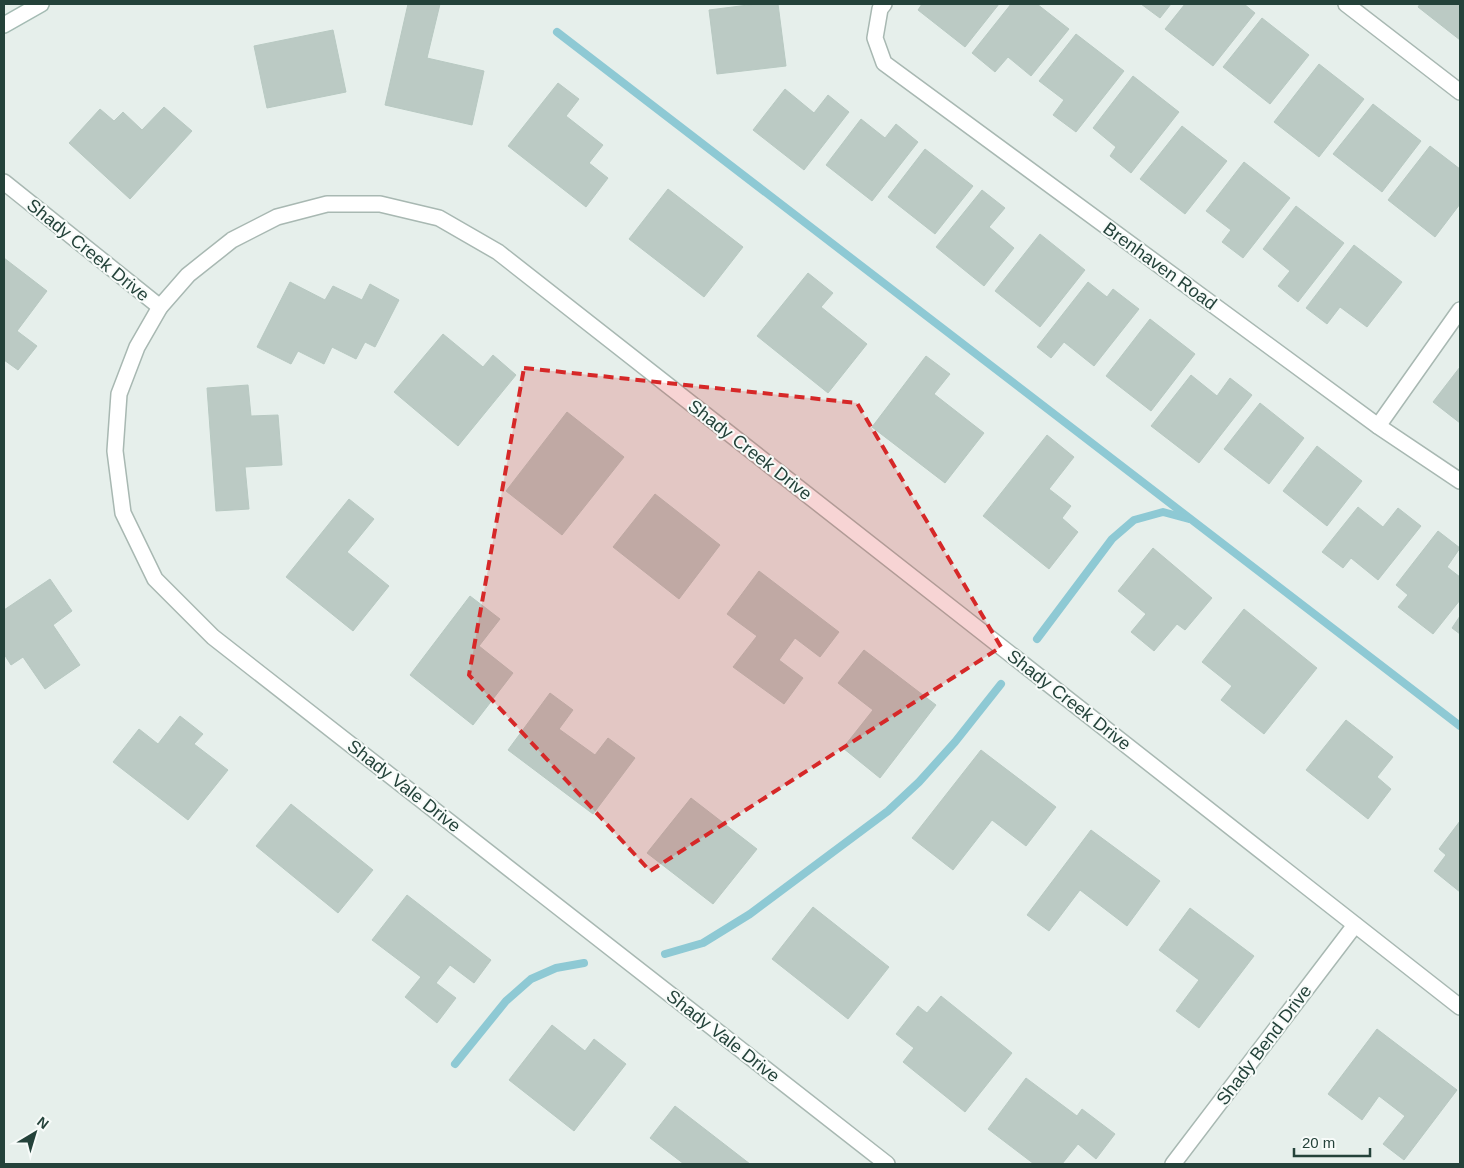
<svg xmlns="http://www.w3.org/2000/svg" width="1464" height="1168" viewBox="0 0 1464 1168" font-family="Helvetica,sans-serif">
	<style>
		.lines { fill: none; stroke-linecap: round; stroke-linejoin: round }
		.stream { stroke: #8ec9d4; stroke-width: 8 }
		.building { fill: #bbcac4; stroke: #b8c9c2 }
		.street-casing { stroke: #a8b8b2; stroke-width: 18 }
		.secondary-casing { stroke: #a4bbb3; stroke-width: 18 }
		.street { stroke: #fff; stroke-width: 15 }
		.secondary { stroke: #fff; stroke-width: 15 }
		.marked { fill: #d62828; fill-opacity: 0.2; stroke: #d62828; stroke-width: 4; stroke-dasharray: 10 6; stroke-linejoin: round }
		.labels { text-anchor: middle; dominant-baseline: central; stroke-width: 4; stroke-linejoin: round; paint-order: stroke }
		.street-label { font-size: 18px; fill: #24423a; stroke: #f7fbf9 }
	</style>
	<rect width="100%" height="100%" fill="#e6efeb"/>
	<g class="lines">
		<g class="stream">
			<path d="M557,32L1460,726"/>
			<path d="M1037,639L1112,539L1134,520L1163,512L1189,519"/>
			<path d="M665,954L703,943L750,914L888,811L919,782L955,742L1001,684"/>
			<path d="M455,1064L506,1001L531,979L556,968L584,963"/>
		</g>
	</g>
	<g class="building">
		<path d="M408,4H440L427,58L484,71L472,125L385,105Z"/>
		<path d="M756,4H778L786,66L717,74L709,10Z"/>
		<path d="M922,4H999L965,47L918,10Z"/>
		<path d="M1011,4H1037L1069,29L1031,76L1008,57L995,72L972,53Z"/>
		<path d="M1141,4H1171L1160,18Z"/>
		<path d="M1185,4H1244L1255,13L1213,66L1165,29Z"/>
		<path d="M1420,4H1460V40L1418,7Z"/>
		<path d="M1262,18L1309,55L1270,104L1223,67Z"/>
		<path d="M333,30L346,92L267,108L254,46Z"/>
		<path d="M1076,34L1124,71L1076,132L1053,115L1064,100L1039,81Z"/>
		<path d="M1319,64L1364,99L1319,157L1274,122Z"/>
		<path d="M1133,76L1179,112L1131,173L1110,156L1116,147L1093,128Z"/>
		<path d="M558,83L579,99L566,116L603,145L589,163L608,178L586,207L508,146Z"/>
		<path d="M785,89L814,113L828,95L849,112L804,170L753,130Z"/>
		<path d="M1373,104L1421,141L1382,192L1333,154Z"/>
		<path d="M164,107L192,131L130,199L69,143L100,109L114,121L123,112L142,130Z"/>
		<path d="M861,119L885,138L896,124L918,142L872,201L826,165Z"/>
		<path d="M1182,126L1227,161L1185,214L1140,179Z"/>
		<path d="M1430,146L1460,169V204L1435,237L1388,200Z"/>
		<path d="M925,149L973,186L935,234L888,197Z"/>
		<path d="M1244,162L1290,198L1243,258L1222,242L1231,230L1206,211Z"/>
		<path d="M668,189L743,247L704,297L629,239Z"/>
		<path d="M982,190L1005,208L989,227L1014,248L984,286L936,247Z"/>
		<path d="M1296,206L1344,243L1298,302L1278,286L1290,271L1263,249Z"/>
		<path d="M1040,234L1085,270L1040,327L995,291Z"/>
		<path d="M1354,245L1402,282L1367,327L1340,307L1327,324L1306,308Z"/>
		<path d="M4,258L47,291L17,331L37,346L18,370L4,360Z"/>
		<path d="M808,273L833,293L821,307L867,344L828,393L757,336Z"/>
		<path d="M290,282L325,300L333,286L362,300L370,284L399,300L375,347L365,342L356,359L332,347L324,364L298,351L291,364L257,347Z"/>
		<path d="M1088,282L1107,297L1113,289L1139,309L1094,366L1064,342L1051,358L1037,347Z"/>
		<path d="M1150,319L1195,354L1151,411L1106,376Z"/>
		<path d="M443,334L483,367L493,355L516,375L458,446L394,392Z"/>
		<path d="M926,356L950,374L934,394L984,433L945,483L872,427Z"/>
		<path d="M1460,367V423L1433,402Z"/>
		<path d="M1191,375L1217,396L1230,378L1252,395L1199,463L1151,426Z"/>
		<path d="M248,385L251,416L278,415L282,465L245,467L249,509L216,511L207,388Z"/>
		<path d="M1260,403L1304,438L1269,484L1224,449Z"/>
		<path d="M567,412L624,457L562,535L506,491Z"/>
		<path d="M1047,435L1074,457L1049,489L1071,506L1062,518L1078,532L1049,569L983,516Z"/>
		<path d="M1317,446L1362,481L1327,526L1283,491Z"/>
		<path d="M655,494L720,545L679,599L613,547Z"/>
		<path d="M349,499L374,519L347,552L389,586L353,631L286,577Z"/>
		<path d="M1358,507L1383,527L1398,508L1421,526L1378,580L1351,558L1343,568L1322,552Z"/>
		<path d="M1438,531L1460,548L1447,567L1460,577V600L1433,634L1398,607L1408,595L1396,585Z"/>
		<path d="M1153,548L1212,598L1185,630L1177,624L1154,651L1131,632L1146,614L1118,591Z"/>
		<path d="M759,571L839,632L820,657L795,638L779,660L803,678L784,704L733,667L757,636L727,614Z"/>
		<path d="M50,579L72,611L53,625L80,665L45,689L23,657L11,665L4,654V610Z"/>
		<path d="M470,596L500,619L479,646L513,673L473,725L410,675Z"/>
		<path d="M1244,609L1317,668L1264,734L1221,700L1232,686L1202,662Z"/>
		<path d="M1460,616V634L1452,628Z"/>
		<path d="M864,650L936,705L880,778L843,748L873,710L838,683Z"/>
		<path d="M550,693L573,710L559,729L595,755L608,738L635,758L593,814L508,750Z"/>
		<path d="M180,716L203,734L194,744L228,770L188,820L113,762L139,729L158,744Z"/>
		<path d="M1346,720L1393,757L1377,777L1391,789L1368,819L1306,770Z"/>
		<path d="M981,750L1056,807L1026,846L992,820L953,870L912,838Z"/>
		<path d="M691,798L757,849L713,904L647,853Z"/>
		<path d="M291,804L373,870L338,913L256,846Z"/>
		<path d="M1460,821V892L1434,871L1446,855L1439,849Z"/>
		<path d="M1091,830L1160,881L1127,926L1080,890L1049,931L1027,915Z"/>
		<path d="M407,895L491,960L474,983L450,965L436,983L456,998L437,1023L405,997L421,977L372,940Z"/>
		<path d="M813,907L889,967L848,1019L772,959Z"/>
		<path d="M1190,908L1254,956L1199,1028L1176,1011L1199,980L1159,950Z"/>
		<path d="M941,996L1012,1053L965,1112L903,1062L914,1048L896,1034L918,1006L927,1013Z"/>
		<path d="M552,1025L585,1051L594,1039L626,1064L574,1131L509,1080Z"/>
		<path d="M1377,1029L1457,1090L1404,1160L1383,1144L1405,1116L1379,1096L1362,1120L1328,1094Z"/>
		<path d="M1026,1078L1077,1116L1082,1109L1115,1134L1096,1159L1078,1144L1062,1164H1034L988,1129Z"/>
		<path d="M675,1106L750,1164H684L650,1138Z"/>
	</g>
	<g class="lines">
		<defs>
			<g id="street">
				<path d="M884,4L880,9L875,38L884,63L1378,426L1460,481"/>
				<path d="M1346,4L1460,92"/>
				<path d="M4,182L160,307"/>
				<path d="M1378,426L1460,310"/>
				<path d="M887,1164L213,637L155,579L123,513L115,451L119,394L137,347L160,307L188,275L232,240L277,217L327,204H380L439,218L498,252L1460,1007"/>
				<path d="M1173,1164L1355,925"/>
			</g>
			<path id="secondary" d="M4,25L41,4"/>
		</defs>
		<use href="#street" class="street-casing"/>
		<use href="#secondary" class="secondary-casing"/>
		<use href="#street" class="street"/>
		<use href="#secondary" class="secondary"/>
	</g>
	<path class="marked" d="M524,368L857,403L1001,647L650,871L469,675Z"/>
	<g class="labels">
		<g class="street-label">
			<text transform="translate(88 250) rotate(39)">Shady Creek Drive</text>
			<text transform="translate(1160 266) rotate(36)">Brenhaven Road</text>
			<text transform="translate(750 450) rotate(38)">Shady Creek Drive</text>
			<text transform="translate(1069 700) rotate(38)">Shady Creek Drive</text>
			<text transform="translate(404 786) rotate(38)">Shady Vale Drive</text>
			<text transform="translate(723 1036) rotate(38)">Shady Vale Drive</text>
			<text transform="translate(1264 1045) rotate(-53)">Shady Bend Drive</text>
		</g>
	</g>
	<rect width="1464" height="1168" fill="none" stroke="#24423a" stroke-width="10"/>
	<g transform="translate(35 1133) rotate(38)" stroke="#f7fbf9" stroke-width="4" paint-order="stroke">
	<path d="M0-4L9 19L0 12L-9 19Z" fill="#24423a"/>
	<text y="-8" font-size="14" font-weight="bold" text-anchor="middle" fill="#24423a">N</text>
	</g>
	<path d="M1294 1148v8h76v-8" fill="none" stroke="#24423a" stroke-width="2.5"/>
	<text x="1302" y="1148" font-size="15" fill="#24423a" stroke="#f7fbf9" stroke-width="4" paint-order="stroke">20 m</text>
</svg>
